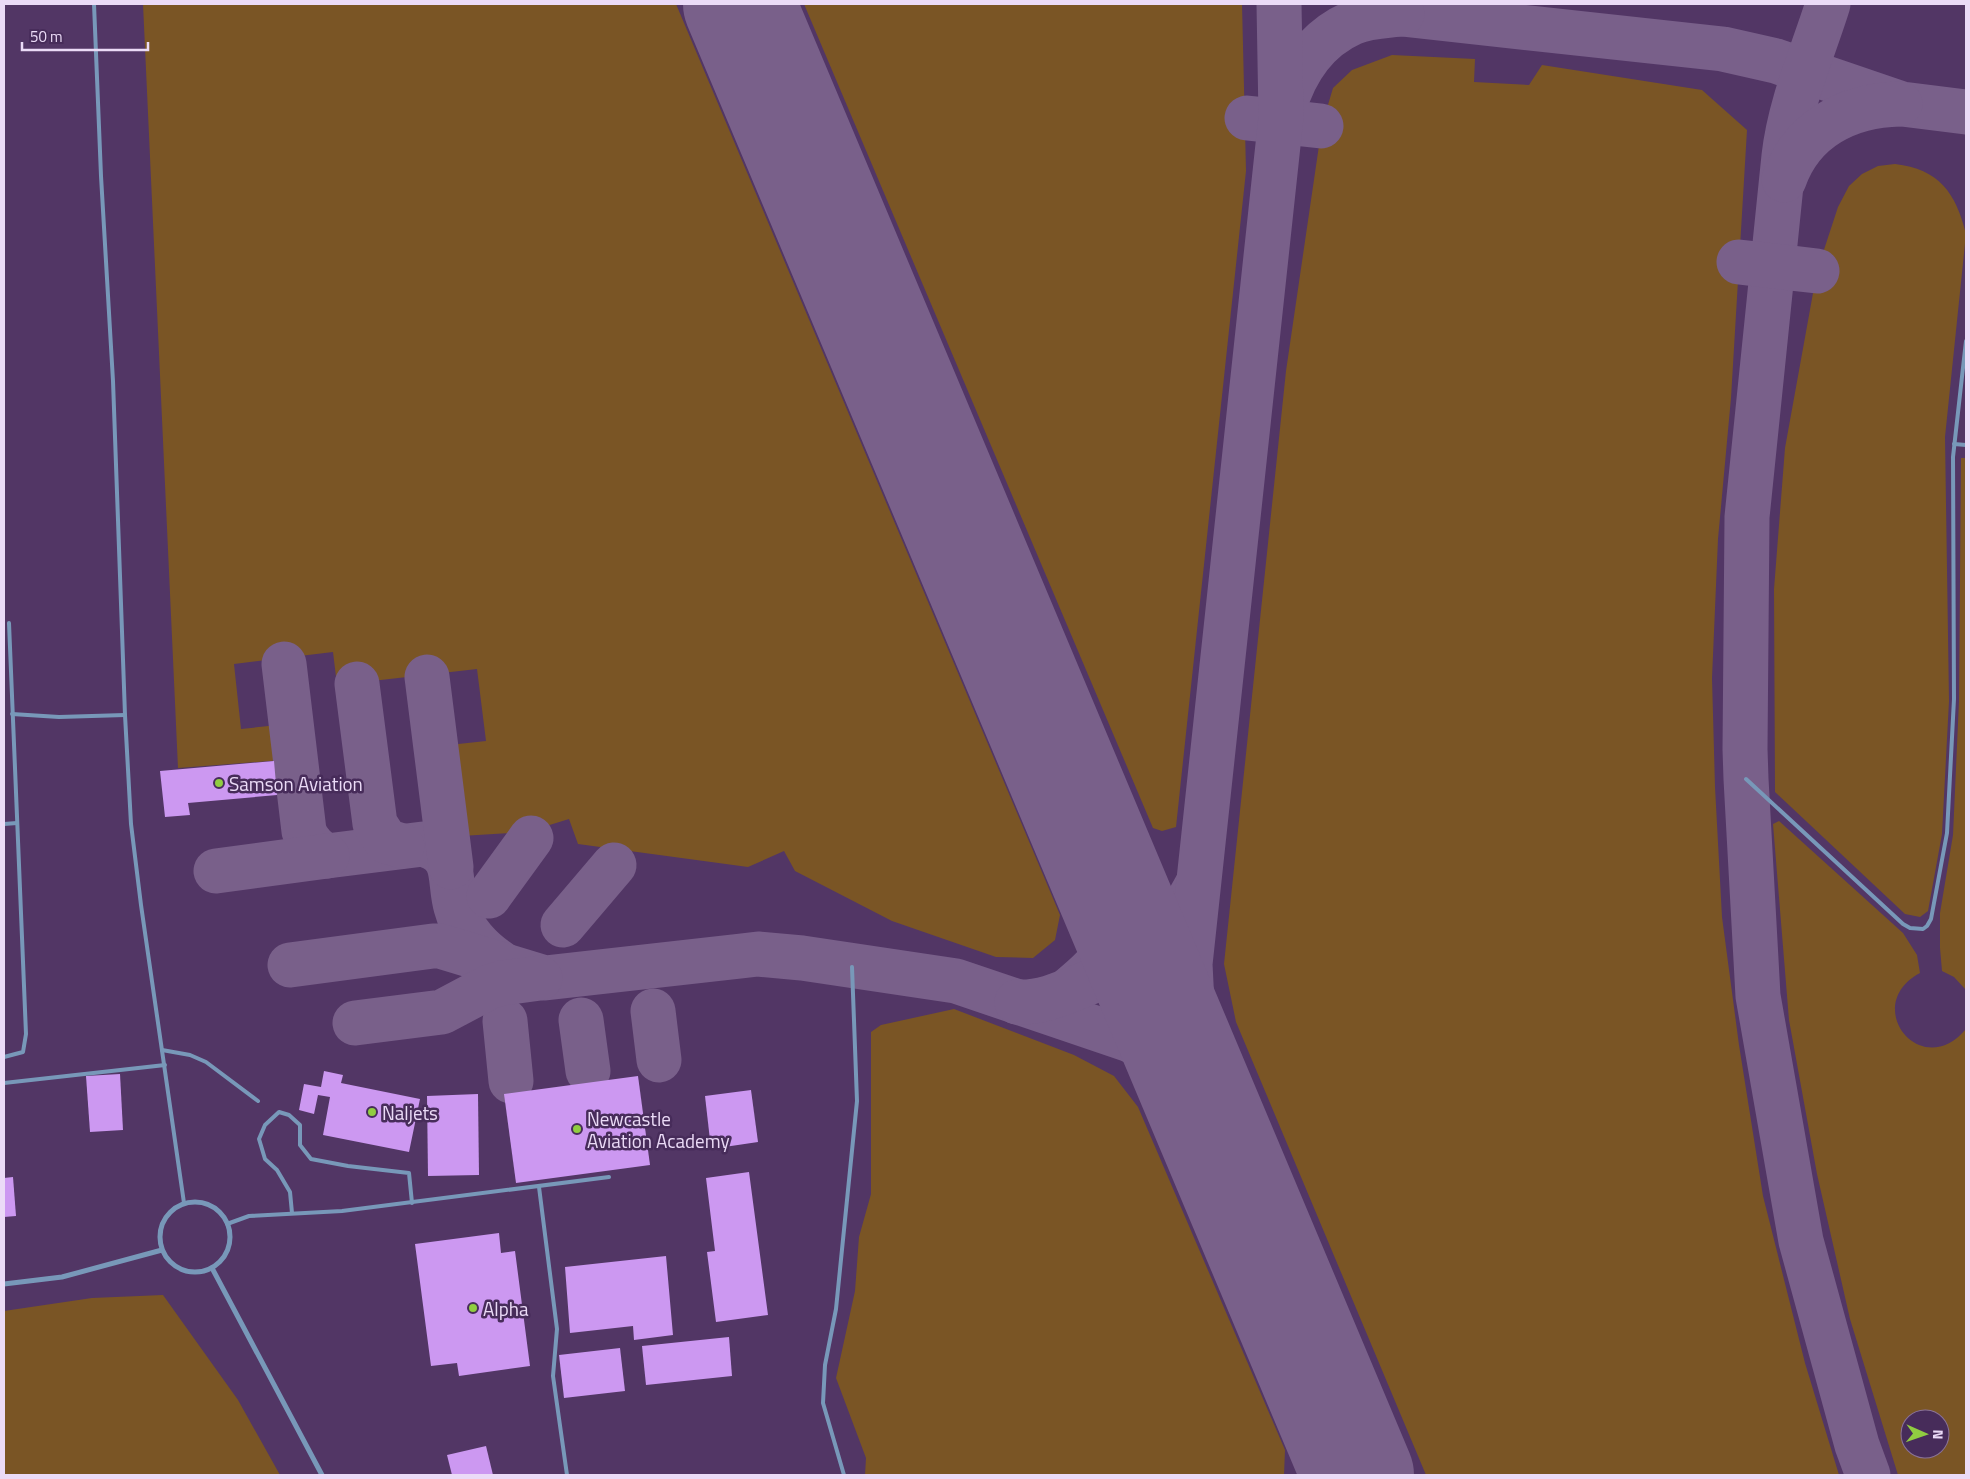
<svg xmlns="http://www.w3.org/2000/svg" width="1970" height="1479" viewBox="0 0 1970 1479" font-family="'Titillium Web',sans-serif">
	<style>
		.green { fill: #7a5525; fill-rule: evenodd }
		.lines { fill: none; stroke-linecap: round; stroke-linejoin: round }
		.taxiway { stroke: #79608a; stroke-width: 45 }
		.runway { stroke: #79608a; stroke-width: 112 }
		.building { fill: #cc98f1 }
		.service { stroke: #7898b9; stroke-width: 4 }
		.minor { stroke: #7898b9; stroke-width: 5 }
		.poi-dot { fill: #90cd41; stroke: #472c5a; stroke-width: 2 }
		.labels { text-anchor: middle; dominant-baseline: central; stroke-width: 5; stroke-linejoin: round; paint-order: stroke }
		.poi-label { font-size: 19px; fill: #ebdbf7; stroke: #472c5a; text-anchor: start }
	</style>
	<rect width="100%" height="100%" fill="#523665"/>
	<g class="green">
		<path d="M143,4H676L1060,915L1055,940L1033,958L996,957L892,921L795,871L784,851L748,867L578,844L569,819L527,832L461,836L449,745L486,741L477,669L337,685L333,652L234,664L241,729L278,725L282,760L178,768Z"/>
		<path d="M804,4H1242L1246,171L1176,827L1162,831L1153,828Z"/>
		<path d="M1392,55L1475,59L1474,82L1529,85L1542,65L1702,90L1747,130L1731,398L1718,539L1712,678L1715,787L1722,917L1739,1045L1763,1196L1805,1363L1839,1475H1426L1236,1022L1224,964L1286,371L1322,125L1333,88L1352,70Z"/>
		<path d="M1895,164C1939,169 1956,193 1966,234L1945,437L1949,701L1942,834L1928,911L1920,917L1905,914L1775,792L1774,589L1785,448L1817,271L1838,207L1849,186L1862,174L1878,166Z"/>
		<path d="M1961,458H1966V990L1954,977L1942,971L1940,948V913L1953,835L1959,701Z"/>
		<path d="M1779,821L1903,933L1917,955L1920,973C1860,1005 1921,1083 1966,1029V1475H1898L1850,1319L1817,1174L1789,1020L1773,824ZM1910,1419H1940V1449H1910Z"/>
		<path d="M954,1009L1074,1055L1114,1076L1138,1107L1285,1450L1284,1475H865L866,1458L836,1378L855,1291L859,1237L871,1194V1032L881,1025Z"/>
		<path d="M163,1295L238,1400L280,1475H4V1311L92,1298Z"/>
	</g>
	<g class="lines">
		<g class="taxiway">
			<path d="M1365,4L1402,14L1723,49L1776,61L1902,104L1966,112"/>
			<path d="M1828,4C1812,55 1790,103 1784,156L1747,517L1745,749L1746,779L1758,996L1801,1241L1857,1445L1868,1475"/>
			<path d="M1284,108C1295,71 1316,39 1352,23C1367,16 1385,16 1402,14"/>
			<path d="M1247,118L1321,126"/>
			<path d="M1784,180C1802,128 1849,105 1900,104"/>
			<path d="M1739,262L1817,271"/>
			<path d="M284,664L304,831C308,843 316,850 327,856L423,844C459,855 448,879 456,907C462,931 482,951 502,964"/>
			<path d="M427,677L451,867"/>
			<path d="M357,684L375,824L386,841L402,846"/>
			<path d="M216,871L327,856"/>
			<path d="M489,896L531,838"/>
			<path d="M563,925L614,865"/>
			<path d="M290,965L433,946H440L545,978L741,956L758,954L802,958L956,981L1130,1040L1186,1066"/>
			<path d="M1071,988C1084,977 1099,965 1105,950C1111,932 1109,902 1109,883"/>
			<path d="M1017,1002C1040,1003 1059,995 1080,986C1093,981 1107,976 1120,969C1151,952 1181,916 1197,885"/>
			<path d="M653,1011L659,1060"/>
			<path d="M581,1020L588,1071"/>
			<path d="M505,1021L511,1081"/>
			<path d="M355,1023L442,1012L489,987L502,983L540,978"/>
			<path d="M1209,1121L1195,1063L1190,964L1281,117L1279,4"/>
		</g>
		<path class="runway" d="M739,4L1358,1475"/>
	</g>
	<g class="building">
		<path d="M274,761L277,795L188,803L190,815L165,817L160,771Z"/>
		<path d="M324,1071L343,1075L341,1083L420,1099L409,1152L323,1135L330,1097L318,1095L314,1114L299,1110L304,1084L321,1087Z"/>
		<path d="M120,1074L123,1130L90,1132L86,1076Z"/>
		<path d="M638,1076L650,1165L516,1183L504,1094Z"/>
		<path d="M751,1090L758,1142L711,1149L705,1096Z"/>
		<path d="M478,1094L479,1175L428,1176L427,1096Z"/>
		<path d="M749,1172L768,1315L716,1322L707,1252L715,1251L706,1178Z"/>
		<path d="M13,1177L16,1216L4,1217V1178Z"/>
		<path d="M499,1233L501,1253L515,1251L530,1366L459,1376L457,1363L431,1366L415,1244Z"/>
		<path d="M666,1256L673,1335L634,1340L633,1326L570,1333L565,1267Z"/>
		<path d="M729,1337L732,1376L646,1385L642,1346Z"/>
		<path d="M620,1348L625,1391L564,1398L559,1355Z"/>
		<path d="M486,1446L493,1475H452L447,1455Z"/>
	</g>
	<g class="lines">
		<g class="service">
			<path d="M94,4L101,176L113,381L125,715L131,824L141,905L184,1203"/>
			<path d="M1954,444L1966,445"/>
			<path d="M12,714L59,717L125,715"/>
			<path d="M1746,779L1903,924L1910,928L1923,929L1927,926L1931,919L1947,833L1954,699L1953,457L1966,341"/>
			<path d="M4,824L17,823"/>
			<path d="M162,1050L190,1055L206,1062L258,1101"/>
			<path d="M4,1057L23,1052L26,1034L9,623"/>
			<path d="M4,1083L165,1065"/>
			<path d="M539,1187L557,1329L553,1376L567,1475"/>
			<path d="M292,1213L290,1192L277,1170L265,1159L259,1139L265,1125L279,1112L289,1115L300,1125V1145L311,1159L348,1166L409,1173L412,1203"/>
			<path d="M227,1224L249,1216L342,1211L609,1177"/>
			<path d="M844,1475L823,1403L825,1365L836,1309L857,1101L852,967"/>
		</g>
		<g class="minor">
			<circle cx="195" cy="1237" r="35"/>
			<path d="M212,1268L322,1475"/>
			<path d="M4,1284L62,1277L162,1250"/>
		</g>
	</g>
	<g class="poi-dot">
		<circle cx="219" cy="783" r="5"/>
		<circle cx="372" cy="1112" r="5"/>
		<circle cx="577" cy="1129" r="5"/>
		<circle cx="473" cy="1308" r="5"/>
	</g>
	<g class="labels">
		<g class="poi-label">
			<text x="229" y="783">Samson Aviation</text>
			<text x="382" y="1112">Naljets</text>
			<text x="587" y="1118">Newcastle<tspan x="587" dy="22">Aviation Academy</tspan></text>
			<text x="483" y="1308">Alpha</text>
		</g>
	</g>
	<rect width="1970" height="1479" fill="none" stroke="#ebdbf7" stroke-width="10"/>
	<g transform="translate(1925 1434) rotate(92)"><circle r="24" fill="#472c5a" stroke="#897299"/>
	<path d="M0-4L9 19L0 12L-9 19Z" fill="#90cd41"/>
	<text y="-8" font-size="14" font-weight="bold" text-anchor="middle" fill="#ebdbf7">N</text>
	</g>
	<path d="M22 42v8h126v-8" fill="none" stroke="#ebdbf7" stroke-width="2.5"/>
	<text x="30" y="42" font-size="15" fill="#ebdbf7" stroke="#472c5a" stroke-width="4" paint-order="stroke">50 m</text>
</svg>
